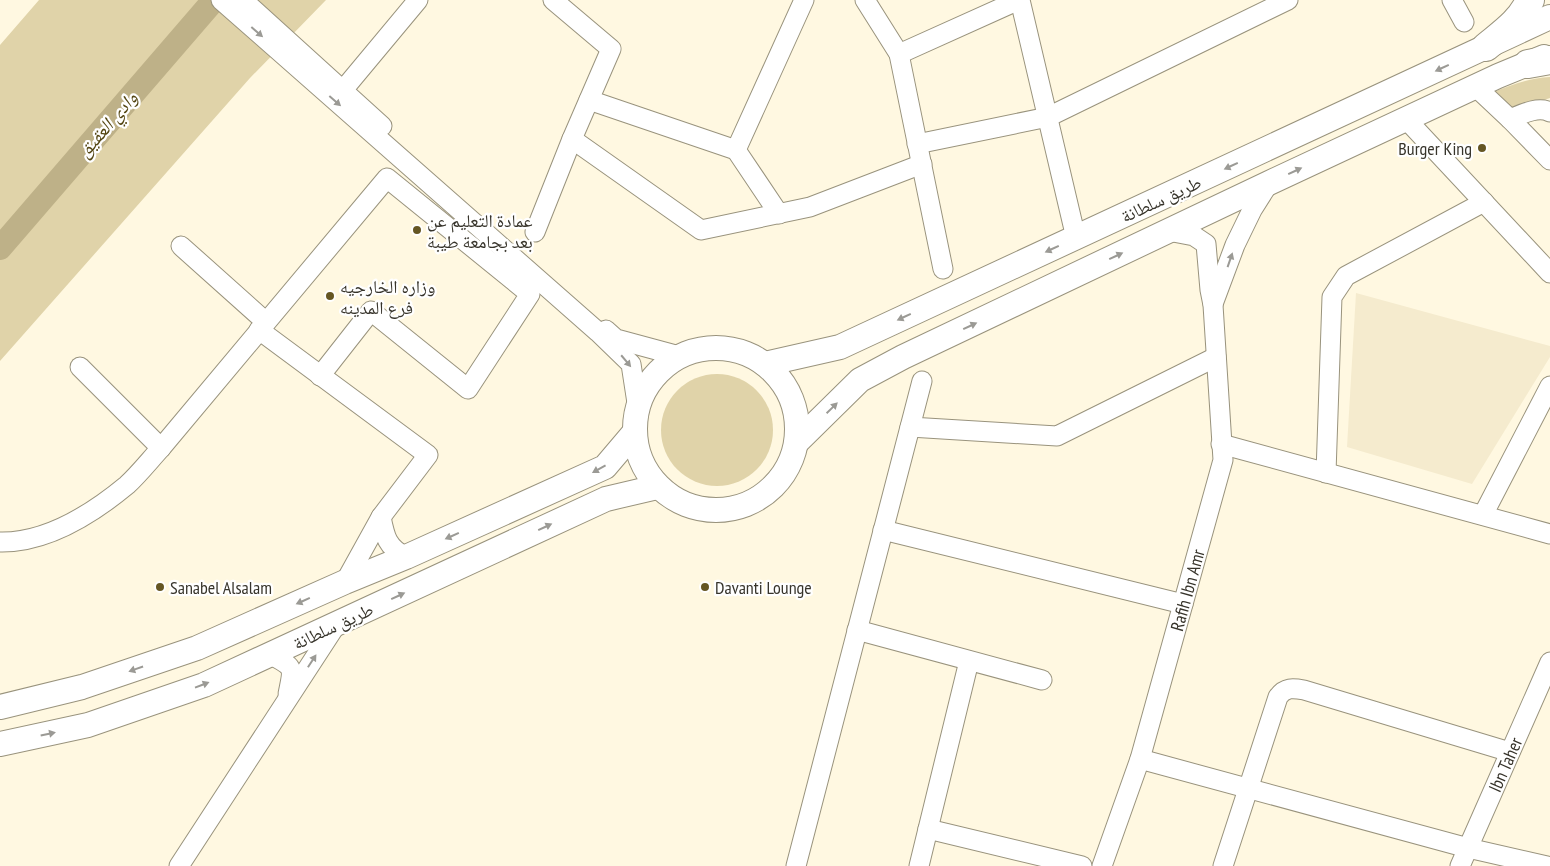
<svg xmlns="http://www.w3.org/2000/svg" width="1550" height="866" viewBox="0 0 1550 866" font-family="'PT Sans Narrow','Noto Naskh Arabic',sans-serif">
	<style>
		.built { fill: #f5ebce }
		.green { fill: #e0d3a9 }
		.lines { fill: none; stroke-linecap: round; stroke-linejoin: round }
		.river { stroke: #beb188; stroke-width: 24 }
		.minor-casing { stroke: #99937d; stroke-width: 21 }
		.major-casing { stroke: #99937d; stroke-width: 26 }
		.highway-casing { stroke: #99937d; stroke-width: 30 }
		.minor { stroke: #fff; stroke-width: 19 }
		.major { stroke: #fff; stroke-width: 24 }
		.highway { stroke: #fff; stroke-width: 28 }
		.oneway { fill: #9b9a95 }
		.poi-dot { fill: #655623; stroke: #fff; stroke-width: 2 }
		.labels { text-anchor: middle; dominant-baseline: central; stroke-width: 4.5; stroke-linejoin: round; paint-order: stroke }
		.poi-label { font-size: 18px; fill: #37342b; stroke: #fff; text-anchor: start }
		.street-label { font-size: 18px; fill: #37342b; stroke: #fff }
		.water-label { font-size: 19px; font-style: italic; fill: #544613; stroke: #fff }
	</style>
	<rect width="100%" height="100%" fill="#fff8e1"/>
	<path class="built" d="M1356,293L1550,346V357L1472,484L1347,447Z"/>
	<g class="green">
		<path d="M39,0H326L250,78L0,361V45Z"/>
		<path d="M1550,77V98L1511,111L1491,93C1511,85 1528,78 1550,77Z"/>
		<circle cx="717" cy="430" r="56"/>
	</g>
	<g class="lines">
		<path class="river" d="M0,248L214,0"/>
		<defs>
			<g id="minor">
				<path d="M221,0L598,332L631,364L637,403"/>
				<path d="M243,0L382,126"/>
				<path d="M865,0L899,54L943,269"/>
				<path d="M1020,0L1076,238"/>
				<path d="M1452,0L1464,22"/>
				<path d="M899,54L1019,0"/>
				<path d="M1476,87L1510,119C1522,114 1538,106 1550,112"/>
				<path d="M343,90L418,0"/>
				<path d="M589,100L736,150L779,214"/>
				<path d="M1406,119L1550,273"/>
				<path d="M1510,119L1550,160"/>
				<path d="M572,139L701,230L810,207L922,164"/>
				<path d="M917,144L1048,117L1288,0"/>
				<path d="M736,150L804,0"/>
				<path d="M535,232L572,139L611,49L553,0"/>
				<path d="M181,246L266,322"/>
				<path d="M1213,304L1235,245L1252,210L1269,183"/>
				<path d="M259,330L428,455L381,517L345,582"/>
				<path d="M606,330L616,339L679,356"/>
				<path d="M80,367L161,448"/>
				<path d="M910,427L1057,436L1216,357"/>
				<path d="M1221,444L1550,534"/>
				<path d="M1326,473L1332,297L1346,276L1484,202"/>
				<path d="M1483,515L1550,386"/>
				<path d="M381,517C385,537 387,547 406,557"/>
				<path d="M883,530L1183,604"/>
				<path d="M0,542C47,543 92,514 127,485C139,474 150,460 161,448L387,178L530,294L468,389L371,311L320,376"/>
				<path d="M857,630L1042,680"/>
				<path d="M271,655C296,668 293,668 288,694"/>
				<path d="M1140,759L1468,848L1547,866"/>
				<path d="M928,829L1082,866"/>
				<path d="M179,866L336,625"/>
				<path d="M796,866L922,381"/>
				<path d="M919,866L969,661"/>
				<path id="s1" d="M1102,866L1140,759L1223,460L1213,305L1210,290L1206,244L1194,236L1168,231"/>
				<path d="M1223,866L1278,697C1285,687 1293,688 1304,690L1510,752"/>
				<path id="s2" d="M1460,866L1550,662"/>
			</g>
			<g id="major">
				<circle cx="716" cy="429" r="81"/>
				<path d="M765,364L840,347L1550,17"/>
				<path d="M797,442L860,380L903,357L1269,183L1498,76L1544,57"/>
				<path d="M0,707L82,687L197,648L345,582L406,557L605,467L633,434"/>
				<path d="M0,744L88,725L204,685L606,499L657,487"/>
			</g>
			<g id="highway">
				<path d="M1486,47C1503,33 1521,21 1530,0"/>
				<path d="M1528,64L1550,60"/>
			</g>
		</defs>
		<use href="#minor" class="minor-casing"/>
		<use href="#major" class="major-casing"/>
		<use href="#highway" class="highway-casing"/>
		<use href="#minor" class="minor"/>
		<use href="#major" class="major"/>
		<use href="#highway" class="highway"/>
	</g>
	<defs><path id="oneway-solid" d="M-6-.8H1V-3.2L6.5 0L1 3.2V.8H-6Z" transform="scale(1.25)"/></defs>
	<g class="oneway">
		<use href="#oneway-solid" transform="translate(257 32) rotate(41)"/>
		<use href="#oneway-solid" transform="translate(1442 68) rotate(155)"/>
		<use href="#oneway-solid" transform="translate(335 101) rotate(41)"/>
		<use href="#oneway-solid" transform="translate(1231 166) rotate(155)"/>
		<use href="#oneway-solid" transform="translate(1295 171) rotate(-25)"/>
		<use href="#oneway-solid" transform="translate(1052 249) rotate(155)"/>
		<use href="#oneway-solid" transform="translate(1116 256) rotate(-25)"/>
		<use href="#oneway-solid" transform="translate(1230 260) rotate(-71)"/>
		<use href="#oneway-solid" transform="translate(904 317) rotate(155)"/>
		<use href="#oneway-solid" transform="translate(970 326) rotate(-25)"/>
		<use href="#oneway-solid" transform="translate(626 361) rotate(50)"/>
		<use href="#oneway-solid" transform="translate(832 408) rotate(-44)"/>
		<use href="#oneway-solid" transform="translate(599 469) rotate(151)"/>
		<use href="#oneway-solid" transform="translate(545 527) rotate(-25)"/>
		<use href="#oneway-solid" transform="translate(452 536) rotate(156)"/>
		<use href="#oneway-solid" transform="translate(398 596) rotate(-25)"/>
		<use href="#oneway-solid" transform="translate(303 601) rotate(156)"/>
		<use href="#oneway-solid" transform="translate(312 661) rotate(-57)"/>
		<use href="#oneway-solid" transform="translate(136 669) rotate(161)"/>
		<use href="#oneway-solid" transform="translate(202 685) rotate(-21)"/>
		<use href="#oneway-solid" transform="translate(48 734) rotate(-12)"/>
	</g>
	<g class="poi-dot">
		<circle cx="1482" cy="148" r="5"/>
		<circle cx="417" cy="230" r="5"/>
		<circle cx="330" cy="296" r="5"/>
		<circle cx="160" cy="587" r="5"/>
		<circle cx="705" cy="587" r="5"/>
	</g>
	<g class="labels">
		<g class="poi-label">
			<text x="1472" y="148" text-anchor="end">Burger King</text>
			<text x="427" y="220">عمادة التعليم عن<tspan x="427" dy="21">بعد بجامعة طيبة</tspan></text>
			<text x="340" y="286">وزاره الخارجيه<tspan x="340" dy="21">فرع المدينه</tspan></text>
			<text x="170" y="587">Sanabel Alsalam</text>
			<text x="715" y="587">Davanti Lounge</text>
		</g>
		<g class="street-label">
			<text transform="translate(1161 199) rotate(-25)">طريق سلطانة</text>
			<text stroke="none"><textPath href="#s1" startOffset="289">Rafih Ibn Amr</textPath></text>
			<text transform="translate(333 626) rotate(-25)">طريق سلطانة</text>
			<text stroke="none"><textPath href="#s2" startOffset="111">Ibn Taher</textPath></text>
		</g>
		<g class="water-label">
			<text transform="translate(107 124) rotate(-49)">وادي العقيق</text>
		</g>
	</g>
</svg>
